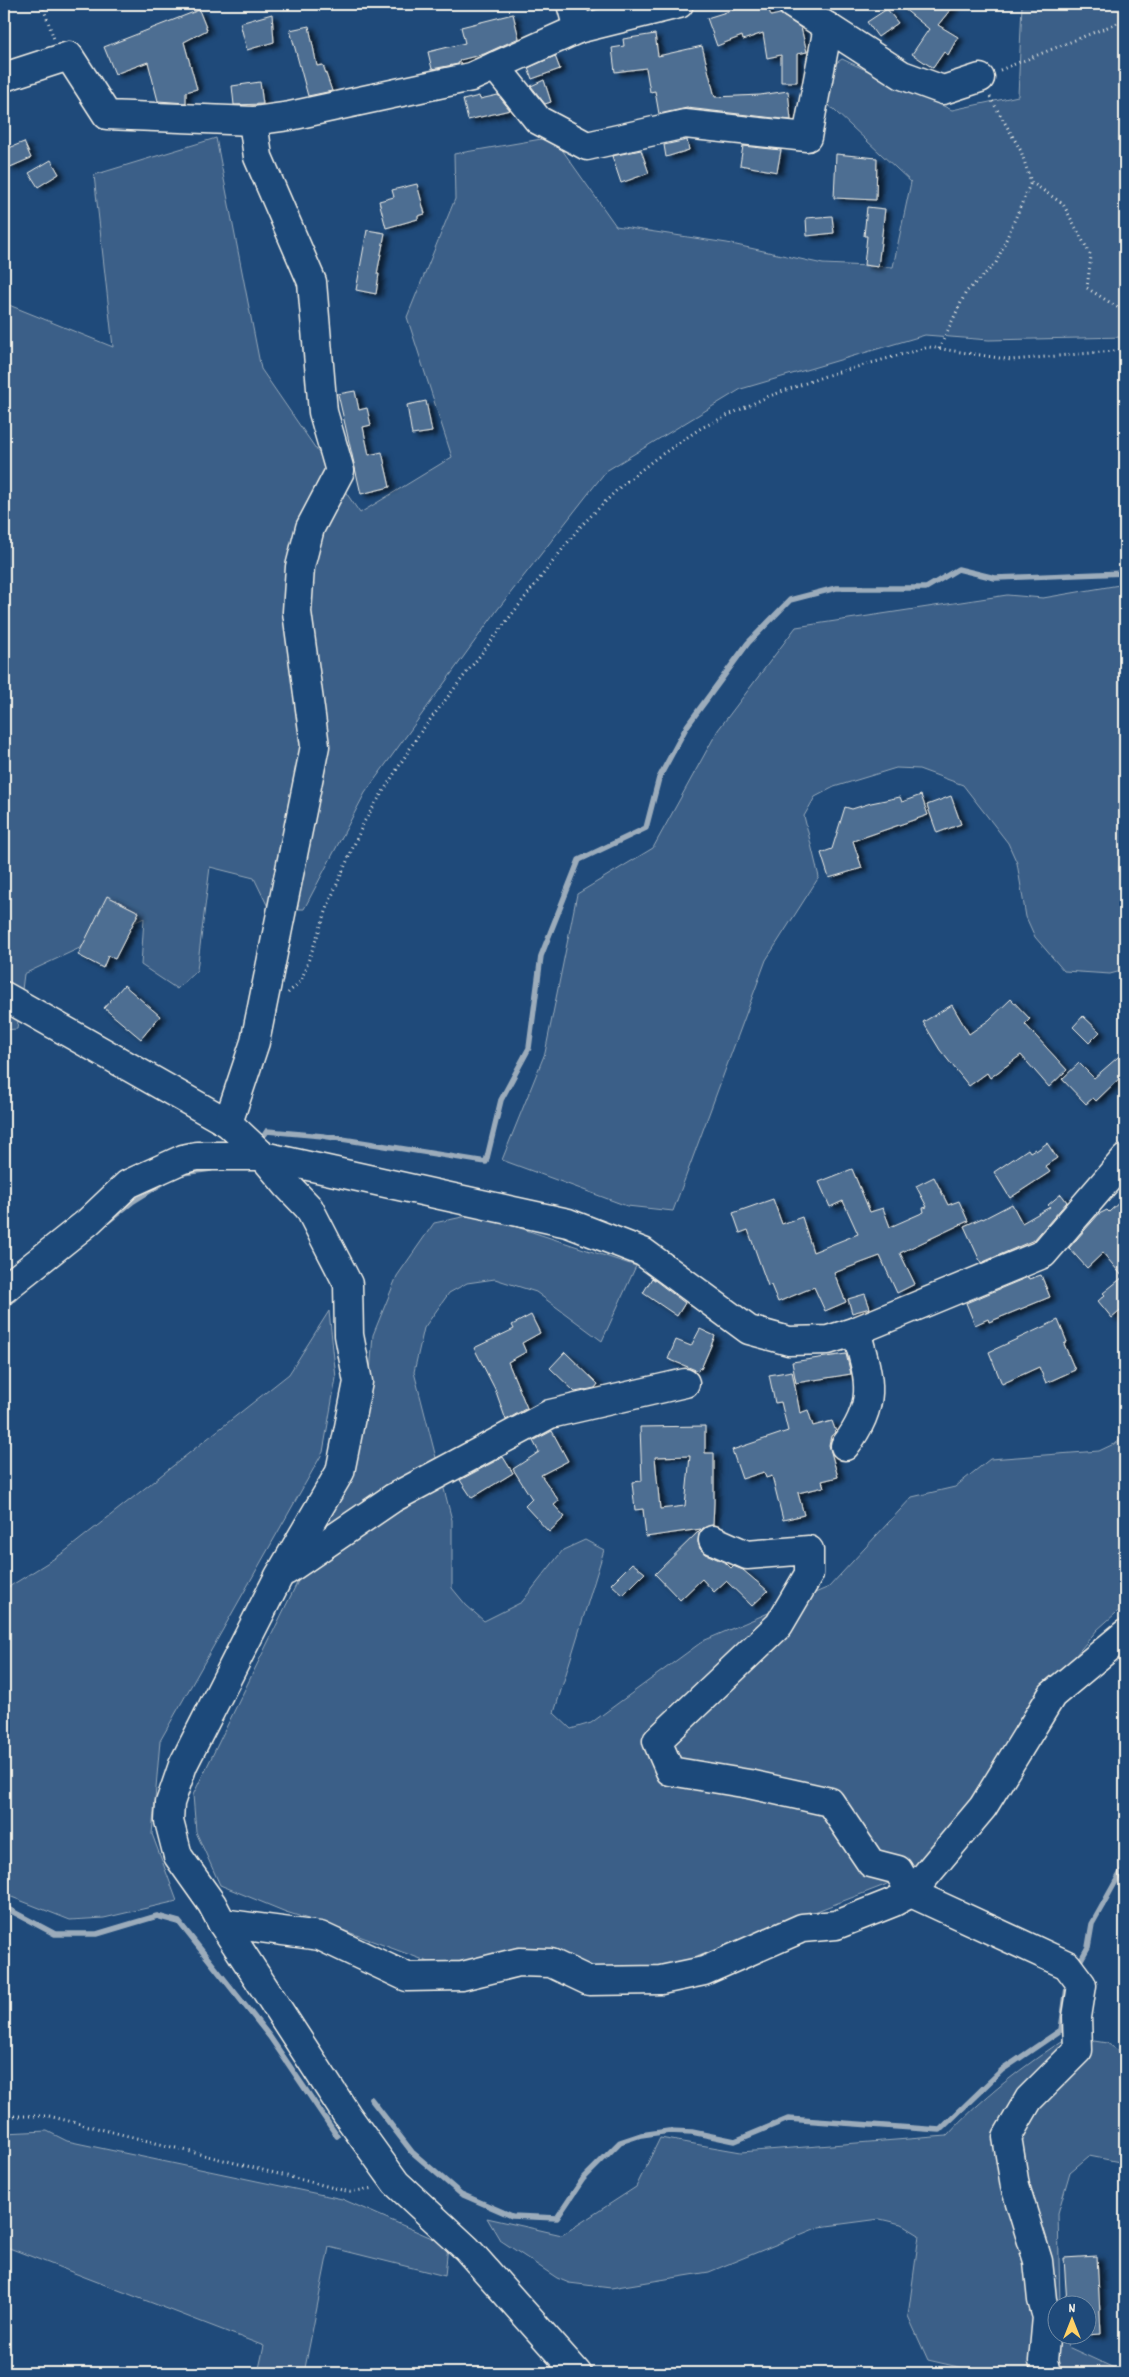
<svg xmlns="http://www.w3.org/2000/svg" width="1129" height="2377" viewBox="0 0 1129 2377" font-family="Dekko,sans-serif">
	<style>
		.green { fill: #3a5f88; stroke: #97a8b8 }
		.lines { fill: none; stroke-linecap: round; stroke-linejoin: round }
		.stream { stroke: #9cacbb; stroke-width: 5.5 }
		.building { fill: #4d6e92; stroke: #f4f1e8; fill-rule: evenodd; filter: url(#shadow) }
		.minor-casing { stroke: #f4f1e8; stroke-width: 31 }
		.path { stroke: #f4f1e8; stroke-width: 3; stroke-dasharray: 1 4; stroke-linecap: butt }
		.minor { stroke: #1f4a7a; stroke-width: 28 }
	</style>
	<defs>
		<filter id="shadow"><feDropShadow dx="5.5" dy="3" stdDeviation="2.5" flood-color="#0009"/></filter>
	</defs>
	<rect width="100%" height="100%" fill="#1f4a7a"/>
	<filter id="ink" filterUnits="userSpaceOnUse"><feTurbulence type="fractalNoise" baseFrequency=".02" numOctaves="2"/><feDisplacementMap in="SourceGraphic" scale="10" xChannelSelector="R" yChannelSelector="G"/><feConvolveMatrix kernelMatrix="1 2 1 2 8 2 1 2 1" color-interpolation-filters="sRGB"/></filter>
	<g filter="url(#ink)">
		<g class="green">
			<path d="M1022,4H1125V337L989,340L925,335L741,389L606,471L498,609L365,793L304,909H269L254,878L210,867L197,970L177,989L141,965L144,918L24,974L17,1029L4,1030V303L113,347L94,175L216,138L261,369L360,513L452,457L407,317L455,199L454,154L553,137L616,226L727,243L823,264L893,267L911,182L806,84L842,59L952,110L1018,96Z"/>
			<path d="M1125,584V970L1110,974L1064,971L1035,937L1026,917L1017,863L1008,843L963,785L919,769L896,768L834,787L815,797L804,816L819,877L766,960L673,1211L627,1206L502,1160L545,1053L577,894L653,848L718,730L796,627L1007,595L1043,598Z"/>
			<path d="M477,1214L636,1266L602,1341L536,1292L495,1279L467,1283L449,1293L424,1328L414,1372L452,1520V1588L466,1605L484,1621L522,1602L563,1550L585,1540L604,1550L554,1713L571,1729L591,1723L703,1641L829,1587L912,1497L955,1487L990,1459L1099,1451L1118,1442L1125,1431V1605L1097,1630L1034,1705L962,1815L922,1862L885,1885L657,1972H591L530,1948L440,1966L340,1929L286,1912L220,1885L196,1832L193,1795L324,1528L367,1410L373,1335L397,1276L434,1223Z"/>
			<path d="M329,1311L336,1378L323,1452L160,1741L152,1834L177,1901L104,1918L70,1920L4,1894V1590L63,1553L289,1374Z"/>
			<path d="M1068,2037L1107,2043L1125,2055V2163L1089,2156L1070,2172L1058,2213L1060,2304H1056V2334L1064,2335L1068,2347L1125,2373H966L967,2369L928,2360L908,2316L919,2235L901,2224L880,2219L819,2227L709,2272L611,2288L569,2283L557,2278L500,2240L487,2218L562,2235L636,2187L660,2138L741,2152L947,2136C981,2098 1025,2065 1068,2037Z"/>
			<path d="M47,2131L67,2141L342,2199L448,2245L445,2276L329,2247L304,2373H258L264,2346L4,2246V2133Z"/>
		</g>
		<g class="lines">
			<g class="stream">
				<path d="M265,1134L267,1131L323,1136L486,1162L501,1100L529,1048L541,956L579,860L646,828L659,778L687,726L748,643L790,600L836,588H926L958,569L995,578L1125,573"/>
				<path d="M183,1173L211,1169"/>
				<path d="M108,1221L132,1202L164,1182"/>
				<path d="M4,1307L18,1295"/>
				<path d="M4,1907L55,1934H97L157,1916L179,1922L270,2037L337,2136"/>
				<path d="M1078,1965L1088,1947L1092,1924L1125,1865"/>
				<path d="M371,2099L412,2152L461,2194L512,2216L557,2218L583,2179L620,2142L641,2135L669,2131L692,2132L735,2141L788,2119L940,2130L1002,2070L1061,2030L1068,1981"/>
			</g>
		</g>
		<g class="building">
			<path d="M752,4H767L771,16L780,14L801,28L807,52L797,54V82H781V55L767,58L763,33L743,40L742,36L717,46L707,18Z"/>
			<path d="M898,4H955L938,25L958,37L948,55L944,52L933,68L912,54L929,29Z"/>
			<path d="M887,9L898,23L878,37L867,22Z"/>
			<path d="M199,10L207,30L184,42L197,89L186,92V103L158,101L148,62L115,74L104,47Z"/>
			<path d="M272,14L274,42L247,50L240,23Z"/>
			<path d="M513,14L519,38L484,54L460,60L458,64L432,69L428,52L465,43L461,27Z"/>
			<path d="M309,26L317,66L323,65L332,91L308,96L290,30Z"/>
			<path d="M655,34L658,56L702,46L715,97L760,95L788,91L791,120L687,108L659,114L655,91L650,92L646,68L615,72L612,48L624,46L623,39Z"/>
			<path d="M555,56L560,69L532,79L528,68Z"/>
			<path d="M544,80L551,102L545,104L531,86Z"/>
			<path d="M260,82L263,104L234,105L232,86Z"/>
			<path d="M498,95L510,110L468,120L463,100L479,96L480,99Z"/>
			<path d="M687,140L689,150L666,157L664,145Z"/>
			<path d="M24,142L31,158L8,168L4,150Z"/>
			<path d="M743,146L781,150L777,172L740,165Z"/>
			<path d="M641,150L649,173L621,183L612,156Z"/>
			<path d="M836,154L877,158L876,200L834,198Z"/>
			<path d="M51,160L59,174L38,187L29,173Z"/>
			<path d="M417,184L425,214L418,216V219L386,228L379,201L394,197L392,190Z"/>
			<path d="M867,207L885,209L878,267L864,265L867,236H864Z"/>
			<path d="M832,216L834,233L807,236L806,218Z"/>
			<path d="M367,230L385,233L377,274H379L376,294L356,290Z"/>
			<path d="M355,391L359,410L367,408L371,425L363,427L369,455L382,452L390,487L361,494L338,394Z"/>
			<path d="M426,401L432,432L412,435L407,405Z"/>
			<path d="M921,795L928,815L853,841L862,868L829,878L821,853L832,849L845,807L852,809L871,803L900,797L902,802Z"/>
			<path d="M951,796L961,824L937,833L927,805Z"/>
			<path d="M107,896L139,912L115,959L108,956L103,968L78,955Z"/>
			<path d="M124,985L160,1016L141,1039L104,1008Z"/>
			<path d="M1011,999L1030,1019L1025,1024L1067,1070L1049,1087L1021,1055L990,1078L987,1073L969,1086L940,1050L923,1022L952,1005L969,1034L989,1020Z"/>
			<path d="M1083,1016L1100,1032L1089,1043L1073,1027Z"/>
			<path d="M1125,1051V1073L1096,1101L1093,1098L1086,1104L1062,1079L1079,1063L1094,1078Z"/>
			<path d="M1047,1143L1057,1158L1045,1166L1050,1172L1010,1198L994,1172L1028,1149L1030,1152L1035,1149L1036,1151Z"/>
			<path d="M852,1169L870,1212L883,1208L890,1227L924,1212L923,1208L927,1207L916,1186L934,1177L948,1205L959,1201L968,1221L900,1253L915,1284L897,1293L880,1256L834,1273L846,1302L825,1311L814,1287L778,1302L771,1285L768,1286L748,1230L740,1233L733,1213L773,1199L782,1224L802,1217L813,1252L858,1234L843,1201L830,1207L819,1182Z"/>
			<path d="M1061,1194L1067,1202L1034,1240L981,1263L964,1226L982,1218L983,1219L1012,1204L1022,1223L1050,1207L1048,1205Z"/>
			<path d="M1125,1197V1307L1112,1318L1098,1301L1105,1295L1103,1293L1123,1277L1103,1253L1087,1268L1069,1248L1099,1214L1107,1210L1109,1212Z"/>
			<path d="M1041,1275L1050,1297L989,1322L988,1319L975,1325L966,1303L1028,1277L1029,1279Z"/>
			<path d="M652,1278L685,1303L677,1316L643,1293Z"/>
			<path d="M865,1294L870,1308L852,1313L848,1299Z"/>
			<path d="M531,1315L540,1333L522,1343L526,1352L508,1362L527,1408L506,1420L495,1389L474,1348L514,1329L512,1325Z"/>
			<path d="M1058,1320L1067,1342L1064,1344L1075,1370L1046,1383L1039,1367L1002,1384L989,1352Z"/>
			<path d="M700,1329L715,1336L701,1369L699,1368L698,1371L668,1359L676,1340L691,1346Z"/>
			<path d="M565,1352L598,1384L595,1388L575,1392L550,1368Z"/>
			<path d="M846,1354L851,1374L796,1383L792,1362Z"/>
			<path d="M792,1371L800,1413L808,1410L813,1426L832,1421L836,1432L831,1436L829,1445L838,1477L822,1481L824,1487L798,1493L804,1515L783,1520L772,1476L766,1478L764,1472L742,1479L732,1450L788,1431L781,1402L775,1403L769,1375Z"/>
			<path d="M705,1426V1453H714V1503L713,1525L703,1528L699,1534L698,1542L700,1549L706,1554L726,1563L731,1568L733,1566L743,1570L768,1591L752,1606L726,1581L714,1592L702,1579L680,1600L655,1574L701,1529L646,1537L643,1509L635,1510L632,1482L642,1481L640,1427ZM690,1456L685,1506L660,1509L655,1457Z"/>
			<path d="M552,1431L568,1461L541,1475L559,1501L554,1505L565,1517L549,1532L525,1506L532,1499L513,1469L539,1452L533,1441Z"/>
			<path d="M503,1457L513,1473L472,1498L460,1480Z"/>
			<path d="M632,1563L645,1573L623,1595L611,1584Z"/>
			<path d="M1097,2256L1101,2334L1086,2335V2304H1067L1064,2258Z"/>
		</g>
		<g class="lines">
			<defs>
				<g id="minor">
					<path d="M571,4L578,29"/>
					<path d="M792,4L902,75L943,90L980,78"/>
					<path d="M495,66L538,120L587,146L685,124L807,137L828,27"/>
					<path d="M4,77L69,56L107,115L253,121L290,116L471,77L578,29L679,4"/>
					<path d="M4,996L228,1123L263,1156L287,1185L309,1208L348,1284L349,1335L358,1382L340,1472L279,1576L183,1765L170,1803L169,1821L178,1856L212,1904L222,1923L347,2115L396,2183L467,2249L577,2373"/>
					<path d="M228,1123L255,1042L315,746L297,612L300,567L310,528L340,471L323,412L312,282L258,157L253,121"/>
					<path d="M4,1289L88,1222L128,1184L183,1159L197,1156H263L568,1223L643,1252L749,1330L789,1341L828,1340L856,1331L1043,1254L1125,1159"/>
					<path d="M845,1446C878,1403 870,1380 856,1331"/>
					<path d="M713,1540L747,1555L809,1550V1574L779,1625L657,1741L670,1771L749,1784L830,1802L871,1863L898,1870L911,1893L1067,1965L1082,1985L1077,2017L1078,2050L1029,2099L1007,2137L1015,2186L1038,2261L1042,2300L1047,2317L1043,2361L1046,2373"/>
					<path d="M286,1571L393,1498L550,1414L685,1383"/>
					<path d="M222,1923L320,1936L407,1977L462,1976L519,1962L551,1963L589,1981L661,1980L704,1971L802,1928L836,1925L894,1902L911,1893L983,1807L1052,1695L1125,1634"/>
				</g>
			</defs>
			<use href="#minor" class="minor-casing"/>
			<g class="path">
				<path d="M42,4L54,39"/>
				<path d="M1000,70L1125,20"/>
				<path d="M990,97L1021,151L1031,182L1063,204L1091,256L1087,288L1125,312"/>
				<path d="M939,349L966,292L996,263L1031,182"/>
				<path d="M288,993L301,981L331,898L364,822L419,734L579,528L621,486L655,459L701,428L767,397L828,375L929,347L1012,360L1125,350"/>
				<path d="M4,2116H49L350,2192L373,2188"/>
			</g>
			<use href="#minor" class="minor"/>
		</g>
	</g>
	<rect width="1129" height="2377" fill="none" stroke="#1f4a7a" stroke-width="20"/>
	<rect x="10" y="10" width="1109" height="2357" fill="none" stroke="#f4f1e8" stroke-width="2" filter="url(#ink)"/>
	<g transform="translate(1072 2320)"><circle r="24" fill="#1f4a7a" stroke="#748da6"/>
	<path d="M0-4L9 19L0 12L-9 19Z" fill="#ffd166"/>
	<text y="-8" font-size="14" font-weight="bold" text-anchor="middle" fill="#f4f1e8">N</text>
	</g>
</svg>
